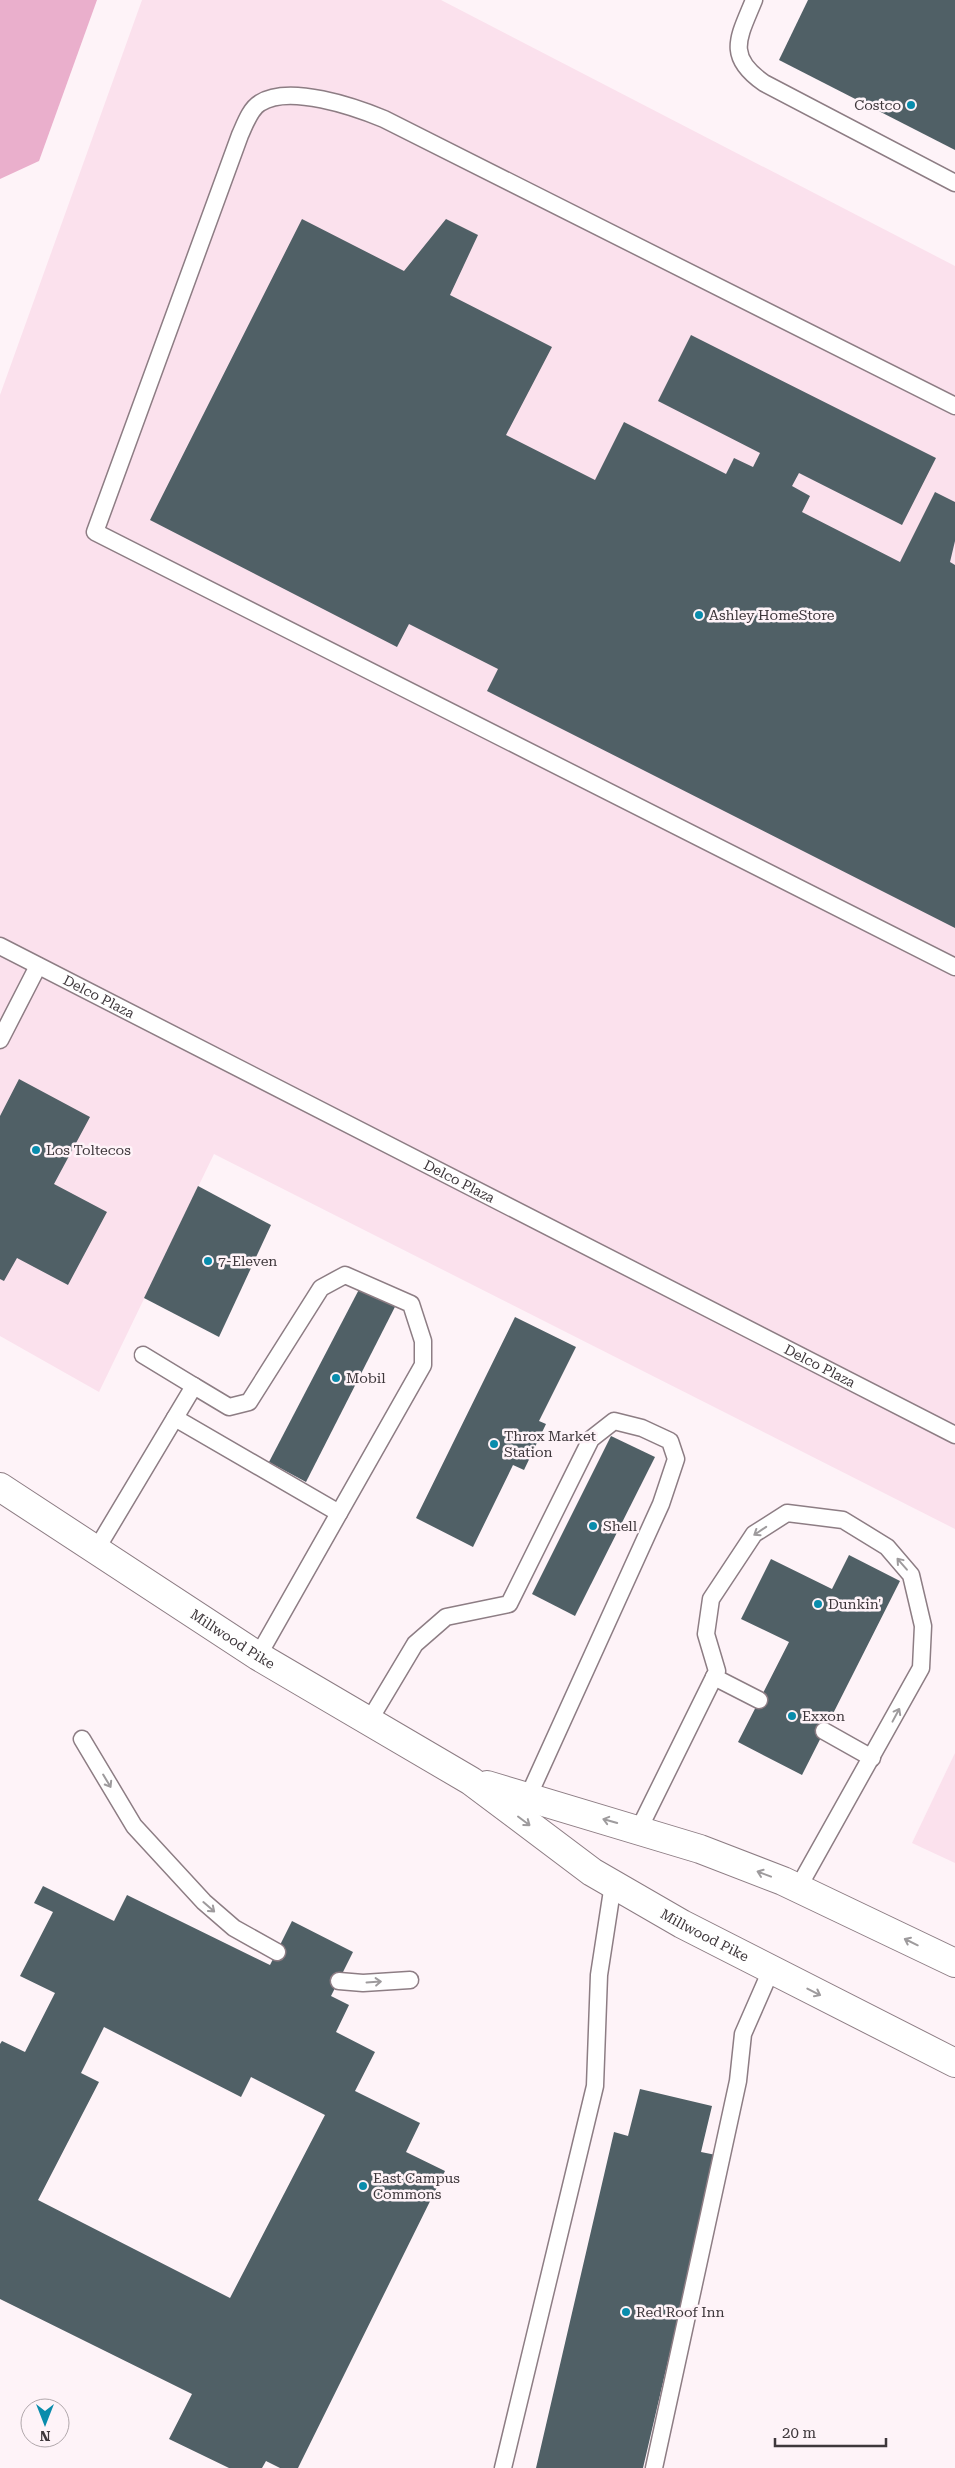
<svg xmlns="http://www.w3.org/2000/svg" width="955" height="2468" viewBox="0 0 955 2468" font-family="'Roboto Serif',serif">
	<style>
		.built { fill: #fbe1ed }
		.green { fill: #eaafcc }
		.building { fill: #506066; fill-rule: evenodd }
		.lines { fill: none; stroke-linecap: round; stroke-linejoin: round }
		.lane-casing { stroke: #8d7d84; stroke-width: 19 }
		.highway-casing { stroke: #8d7d84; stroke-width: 30 }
		.lane { stroke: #fff; stroke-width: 16 }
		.highway { stroke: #fff; stroke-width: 28 }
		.oneway { stroke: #9e9b9d }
		.poi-dot { fill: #098cac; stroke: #fef3f8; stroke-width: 2 }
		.labels { text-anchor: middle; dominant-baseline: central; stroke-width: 5; stroke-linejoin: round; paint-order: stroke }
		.poi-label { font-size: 14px; fill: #3e373b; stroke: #fef3f8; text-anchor: start }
		.street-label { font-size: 14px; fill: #3e373b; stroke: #fef3f8 }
	</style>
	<rect width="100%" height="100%" fill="#fef3f8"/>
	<g class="built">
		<path d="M142,0H441L955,266V1529L214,1154L99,1392L0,1336V395Z"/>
		<path d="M955,1753V1863L912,1843Z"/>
	</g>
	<path class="green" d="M0,0H97L39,161L0,179Z"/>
	<g class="building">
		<path d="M808,0H955V150L779,60Z"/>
		<path d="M302,219L404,271L446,219L478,235L450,295L552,347L506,435L595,480L624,422L726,474L734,458L753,467L760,453L658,401L691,335L936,458L902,525L799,473L792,486L810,496L802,512L900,562L935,492L955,502V541L950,562L955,565V928L487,691L498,669L409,624L397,647L150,520Z"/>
		<path d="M19,1079L90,1117L54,1184L107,1212L68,1285L17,1258L4,1281L0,1279V1116Z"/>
		<path d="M198,1186L271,1225L219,1337L144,1298Z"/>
		<path d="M366,1276L401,1295L306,1482L269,1462Z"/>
		<path d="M515,1317L576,1347L539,1421L546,1424L524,1470L513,1465L473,1547L416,1518Z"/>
		<path d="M611,1436L655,1457L575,1616L532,1594Z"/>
		<path d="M849,1555L900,1581L802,1775L738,1742L789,1642L741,1619L771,1559L832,1589Z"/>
		<path d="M43,1886L114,1921L127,1895L270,1965L292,1921L353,1952L331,1996L349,2005L336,2032L375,2052L355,2091L420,2123L406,2152L445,2171L298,2468H280L266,2461L262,2468H229L169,2439L192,2394L0,2299V2044L2,2041L25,2052L55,1993L20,1976L53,1912L34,1903ZM104,2027L241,2097L251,2077L325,2115L230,2298L38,2200L99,2082L81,2073Z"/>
		<path d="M640,2089L712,2106L701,2152L716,2155L643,2468H536L614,2132L628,2136Z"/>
	</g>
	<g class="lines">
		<defs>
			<g id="lane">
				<path d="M754,0C739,37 725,56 764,83L955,183"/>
				<path d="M955,406L384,119C355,107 289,84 260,103C250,109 245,124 240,135L95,532L955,967"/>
				<path id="s1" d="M0,946L955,1435"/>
				<path d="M0,1040L38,966"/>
				<path d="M143,1355L194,1386"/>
				<path d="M175,1418L339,1513"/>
				<path d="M96,1550L194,1386L229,1407L249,1402L321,1288L345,1275L411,1304L423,1341V1365L258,1656"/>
				<path d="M714,1677L759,1700"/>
				<path d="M369,1721L415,1644L446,1617L509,1604L591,1439L614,1421L642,1428L670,1441L676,1459L661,1504L528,1797"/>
				<path d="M824,1731L872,1758"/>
				<path d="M82,1739L134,1826L204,1902L234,1928L277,1952"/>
				<path d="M639,1829L717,1671L706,1634L711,1599L754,1534L787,1513L843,1520L887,1547L911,1575L923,1626L921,1668L798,1888"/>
				<path d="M339,1981L363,1983L410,1980"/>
				<path d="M503,2468L595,2086L599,1975L613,1884"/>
				<path d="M654,2468L738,2081L743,2034L771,1970"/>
			</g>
			<g id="highway">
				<path id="s2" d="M0,1487L258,1656L471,1781L592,1872L682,1924L955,2063"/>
				<path d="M487,1785L700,1849L783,1881L955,1963"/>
			</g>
		</defs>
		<use href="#lane" class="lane-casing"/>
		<use href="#highway" class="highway-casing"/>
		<use href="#lane" class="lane"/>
		<use href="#highway" class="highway"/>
	</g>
	<defs><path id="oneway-shaft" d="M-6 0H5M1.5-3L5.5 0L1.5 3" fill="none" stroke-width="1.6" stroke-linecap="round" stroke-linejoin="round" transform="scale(1.25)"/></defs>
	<g class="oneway">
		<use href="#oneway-shaft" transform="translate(760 1531) rotate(146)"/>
		<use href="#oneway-shaft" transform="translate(902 1564) rotate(-131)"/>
		<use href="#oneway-shaft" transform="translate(896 1715) rotate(-62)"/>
		<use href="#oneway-shaft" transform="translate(107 1781) rotate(59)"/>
		<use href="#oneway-shaft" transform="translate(524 1821) rotate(37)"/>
		<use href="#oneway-shaft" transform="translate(610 1821) rotate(-164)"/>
		<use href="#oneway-shaft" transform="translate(764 1874) rotate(-159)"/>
		<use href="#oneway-shaft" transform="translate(209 1907) rotate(41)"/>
		<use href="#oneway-shaft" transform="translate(911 1942) rotate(-154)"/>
		<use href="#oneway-shaft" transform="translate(374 1982) rotate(-4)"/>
		<use href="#oneway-shaft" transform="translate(814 1992) rotate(27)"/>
	</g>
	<g class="poi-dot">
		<circle cx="911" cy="105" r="5"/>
		<circle cx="699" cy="615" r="5"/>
		<circle cx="36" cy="1150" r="5"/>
		<circle cx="208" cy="1261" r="5"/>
		<circle cx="336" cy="1378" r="5"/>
		<circle cx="494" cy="1444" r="5"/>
		<circle cx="593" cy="1526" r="5"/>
		<circle cx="818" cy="1604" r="5"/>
		<circle cx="792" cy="1716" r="5"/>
		<circle cx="363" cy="2186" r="5"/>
		<circle cx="626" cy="2312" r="5"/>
	</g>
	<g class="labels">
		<g class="poi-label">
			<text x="901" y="105" text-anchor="end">Costco</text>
			<text x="709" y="615">Ashley HomeStore</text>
			<text x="46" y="1150">Los Toltecos</text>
			<text x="218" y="1261">7-Eleven</text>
			<text x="346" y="1378">Mobil</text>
			<text x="504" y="1436">Throx Market<tspan x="504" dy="16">Station</tspan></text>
			<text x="603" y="1526">Shell</text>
			<text x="828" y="1604">Dunkin'</text>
			<text x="802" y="1716">Exxon</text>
			<text x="373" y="2178">East Campus<tspan x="373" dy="16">Commons</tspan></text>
			<text x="636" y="2312">Red Roof Inn</text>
		</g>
		<g class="street-label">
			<text stroke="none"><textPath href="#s1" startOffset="111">Delco Plaza</textPath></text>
			<text stroke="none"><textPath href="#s1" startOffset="516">Delco Plaza</textPath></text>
			<text stroke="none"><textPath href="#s1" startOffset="921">Delco Plaza</textPath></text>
			<text stroke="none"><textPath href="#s2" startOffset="278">Millwood Pike</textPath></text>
			<text stroke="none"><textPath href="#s2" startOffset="836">Millwood Pike</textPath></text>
		</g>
	</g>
	<g transform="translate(45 2423) rotate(180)"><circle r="24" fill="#fef3f8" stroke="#b1a8ac"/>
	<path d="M0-4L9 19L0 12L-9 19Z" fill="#098cac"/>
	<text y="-8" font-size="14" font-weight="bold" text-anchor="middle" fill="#3e373b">N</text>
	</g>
	<path d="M775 2438v8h111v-8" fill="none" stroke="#3e373b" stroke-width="2.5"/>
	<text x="782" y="2438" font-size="15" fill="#3e373b" stroke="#fef3f8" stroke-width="4" paint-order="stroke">20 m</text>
</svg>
